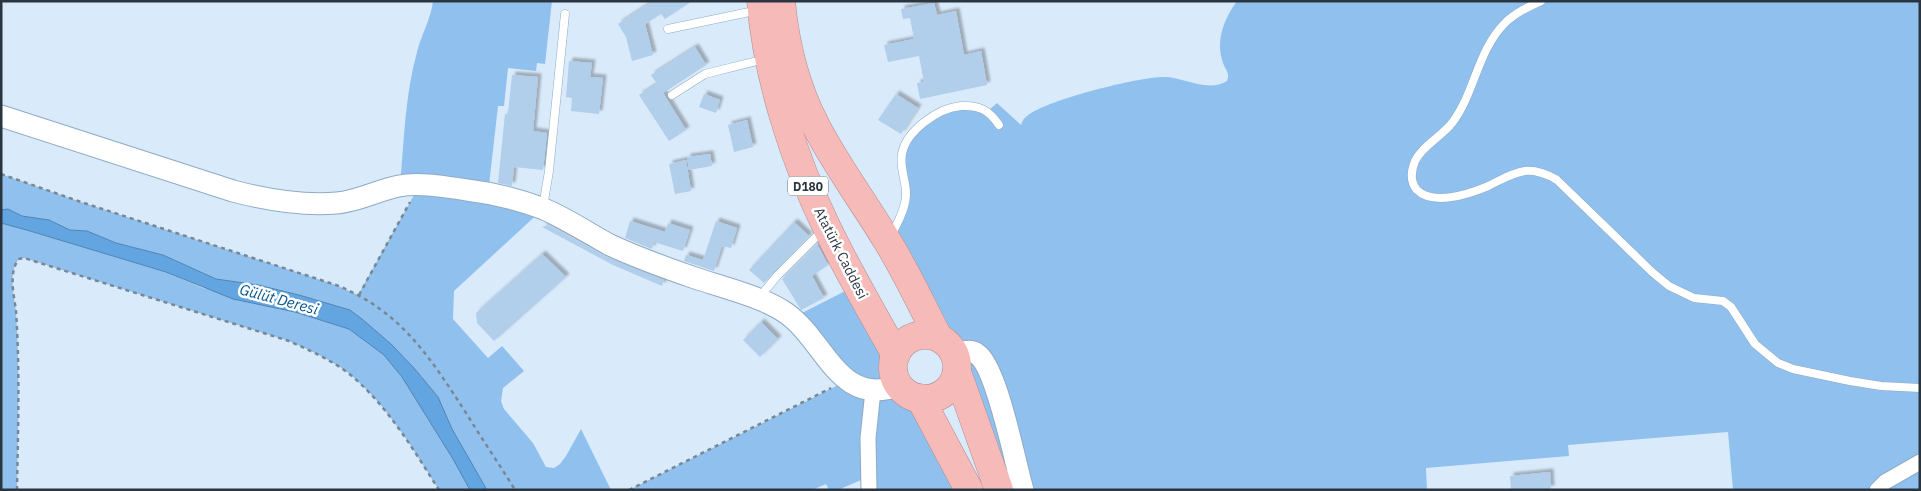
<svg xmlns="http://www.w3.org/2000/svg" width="1921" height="491" viewBox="0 0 1921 491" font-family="'IBM Plex Sans',sans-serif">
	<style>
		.green { fill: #90c1ee }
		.water { fill: #62a5e1; stroke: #5183b1 }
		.building { fill: #b1ceea; filter: url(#shadow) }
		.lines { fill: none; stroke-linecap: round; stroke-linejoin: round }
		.lane-casing { stroke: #8eaac5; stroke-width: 9 }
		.street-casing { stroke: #8eaac5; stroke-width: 17 }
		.secondary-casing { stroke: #8eaac5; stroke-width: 23 }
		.highway-casing { stroke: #af8c8e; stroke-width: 29 }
		.path { stroke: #798794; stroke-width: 2.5; stroke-dasharray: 4 4; stroke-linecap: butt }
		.lane { stroke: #fff; stroke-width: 8 }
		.street { stroke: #fff; stroke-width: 15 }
		.secondary { stroke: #fff; stroke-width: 21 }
		.highway { stroke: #f6bbb8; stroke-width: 28 }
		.labels { text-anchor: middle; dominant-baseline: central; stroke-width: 5; stroke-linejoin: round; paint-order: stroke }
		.shield { fill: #fff; stroke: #6a7279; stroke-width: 1 }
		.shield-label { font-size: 12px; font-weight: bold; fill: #2a3540 }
		.street-label { font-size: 14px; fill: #2a3540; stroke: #fff }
		.water-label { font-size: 15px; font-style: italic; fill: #05568d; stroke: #fff }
	</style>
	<defs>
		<filter id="shadow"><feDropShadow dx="3.5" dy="-3.5" stdDeviation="1" flood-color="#0004"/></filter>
	</defs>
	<rect width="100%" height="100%" fill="#d9eafb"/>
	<g class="green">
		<path d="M433,1H552L545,64L537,63L536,71L508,68L504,106H498L488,194L543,209L454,291L453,319L488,358L502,346L524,371L503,388L501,401L504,409L533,443L546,467L554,468L560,464L566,456L581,429L611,490H487L452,429L438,397L414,368L391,344L362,319L350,310L299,295L258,285L216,279L163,255L116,243L87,231L70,230L49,220L22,216L8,209L1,210V174L81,202L336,285L358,295L419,186H400C404,141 405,95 417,52C421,35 431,19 433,1Z"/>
		<path d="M1237,1H1920V490H1733L1728,432L1568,445L1569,456L1426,468L1427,490H999L953,351L944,341L898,260L897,225L903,210L902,154L921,125L955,106L988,111L997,103L1021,125C1022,121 1024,118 1027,116C1046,100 1138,77 1164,77C1184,77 1208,93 1227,81C1230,73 1226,71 1223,63C1215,41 1224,19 1237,1Z"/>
		<path d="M1,223L30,231L166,272L203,288L295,312L349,329L384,355L402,377L453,459L470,490H439C413,449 386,403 347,372C329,359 309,350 289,341L24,258L19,259C8,272 14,295 16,311C20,370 18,430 17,490H1Z"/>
		<path d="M857,285L894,368L897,380L909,393L969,490H869L868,477L838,490H829L826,484L812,490H629L846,381L802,313Z"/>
	</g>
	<path class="water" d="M8,209L22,216L49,220L70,230L87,231L116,243L163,255L216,279L258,285L299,295L350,310L362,319L391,344L414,368L438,397L452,429L487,490H470L453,459L402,377L384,355L349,329L295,312L233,299L166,272L30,231L1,223V210Z"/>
	<g class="building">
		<path d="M653,1H692L665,19L661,14L645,24L653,55L632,61L626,37L618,24Z"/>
		<path d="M934,3L937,15L956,11L964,55L981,51L987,85L920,99L917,83L924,82L919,56L888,62L884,45L914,39L910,18L903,19L901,9Z"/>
		<path d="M695,47L706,65L663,93L686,130L669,141L639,95L657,84L651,75Z"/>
		<path d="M569,61L592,63L590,77L603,78L599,114L571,111L572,98L566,97Z"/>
		<path d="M512,75L538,77L533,131L547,133L543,170L514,167L512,186L498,183L505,114H508Z"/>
		<path d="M704,94L720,100L716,113L699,107Z"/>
		<path d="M896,94L918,108L901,134L878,120Z"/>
		<path d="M747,120L753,147L734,152L728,125Z"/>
		<path d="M710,154L712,166L689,170L687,157Z"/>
		<path d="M686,160L691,191L675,194L669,164Z"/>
		<path d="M630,221L665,232L668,223L690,230L683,251L654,242L652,249L625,238Z"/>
		<path d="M716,221L737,228L731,248L722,246L714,271L684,261L686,255L703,260Z"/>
		<path d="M794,222L809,236L764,283L749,270Z"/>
		<path d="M549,225L605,256L664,280L662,286L613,265L542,227Z"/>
		<path d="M817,244L828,265L812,276L824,298L801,310L782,279Z"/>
		<path d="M542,254L566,277L494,341L477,323L476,313Z"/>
		<path d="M761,322L778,339L760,357L743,340Z"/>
		<path d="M1550,472L1551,489L1511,490L1510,476Z"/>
	</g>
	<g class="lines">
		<defs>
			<g id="lane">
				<path d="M1541,1C1528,7 1515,13 1505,23C1477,51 1475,93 1452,123C1441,137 1422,146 1415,161C1411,171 1410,182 1417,190C1433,206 1469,194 1486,187C1499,181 1511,173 1525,171C1537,170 1547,174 1557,180L1652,272L1669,286L1694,298L1723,301L1731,307L1755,344L1778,363L1793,369L1850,381L1881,386L1920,388"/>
				<path d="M668,29L759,10"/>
				<path d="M672,95L705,74L765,59"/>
				<path d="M543,207L549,171L565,14"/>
				<path d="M891,235C898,223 905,210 906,196C907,182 899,168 902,154C906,131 938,108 961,106C979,105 989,110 999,125"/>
				<path d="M759,298L777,276L823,230"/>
			</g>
			<g id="street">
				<path d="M869,490L868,438L873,391"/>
				<path d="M1877,490L1885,482L1920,462"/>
			</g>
			<g id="secondary">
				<path d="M1,116L233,191C267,200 302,206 337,203C359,201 378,190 399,186C420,182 446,187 467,190C492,193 520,200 544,209C567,219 588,233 610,245C638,258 666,268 695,278C722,287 763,297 786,313C826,341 839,409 900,385"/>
				<path d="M955,355C962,352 970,349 977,354C997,367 1015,463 1023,490"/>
			</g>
			<g id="highway">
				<path d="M761,1C767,76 794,160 827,228C848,271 872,313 896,355"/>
				<path d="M781,1C785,44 796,88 816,126C836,165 863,201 886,239C906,271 921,304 938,337"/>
				<circle cx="925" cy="367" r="32"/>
				<path d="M957,372L999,490"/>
				<path d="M920,398L969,490"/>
			</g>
		</defs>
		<use href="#lane" class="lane-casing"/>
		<use href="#street" class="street-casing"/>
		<use href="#secondary" class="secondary-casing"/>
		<use href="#highway" class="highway-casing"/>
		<g class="path">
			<path d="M1,174L81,202L336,285C402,311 431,359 468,416C483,441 500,465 515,490"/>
			<path d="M359,295L410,202"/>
			<path d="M17,490C18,430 20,370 16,311C14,295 8,272 19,259L24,258L289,341C309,350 329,359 347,372C386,403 413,449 439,490"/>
			<path d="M629,490L831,388"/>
		</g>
		<use href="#lane" class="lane"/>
		<use href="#street" class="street"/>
		<use href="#secondary" class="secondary"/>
		<use href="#highway" class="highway"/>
	</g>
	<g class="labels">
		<rect class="shield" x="788" y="176.5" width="40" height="19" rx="4"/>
		<g class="shield-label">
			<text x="808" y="186">D180</text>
		</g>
		<g class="street-label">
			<text transform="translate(841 253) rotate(63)">Atatürk Caddesi</text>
		</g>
		<g class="water-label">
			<text transform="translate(279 299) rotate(15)">Gülüt Deresi</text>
		</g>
	</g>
	<rect width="1921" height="491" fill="none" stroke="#2a3540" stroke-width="5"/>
</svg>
